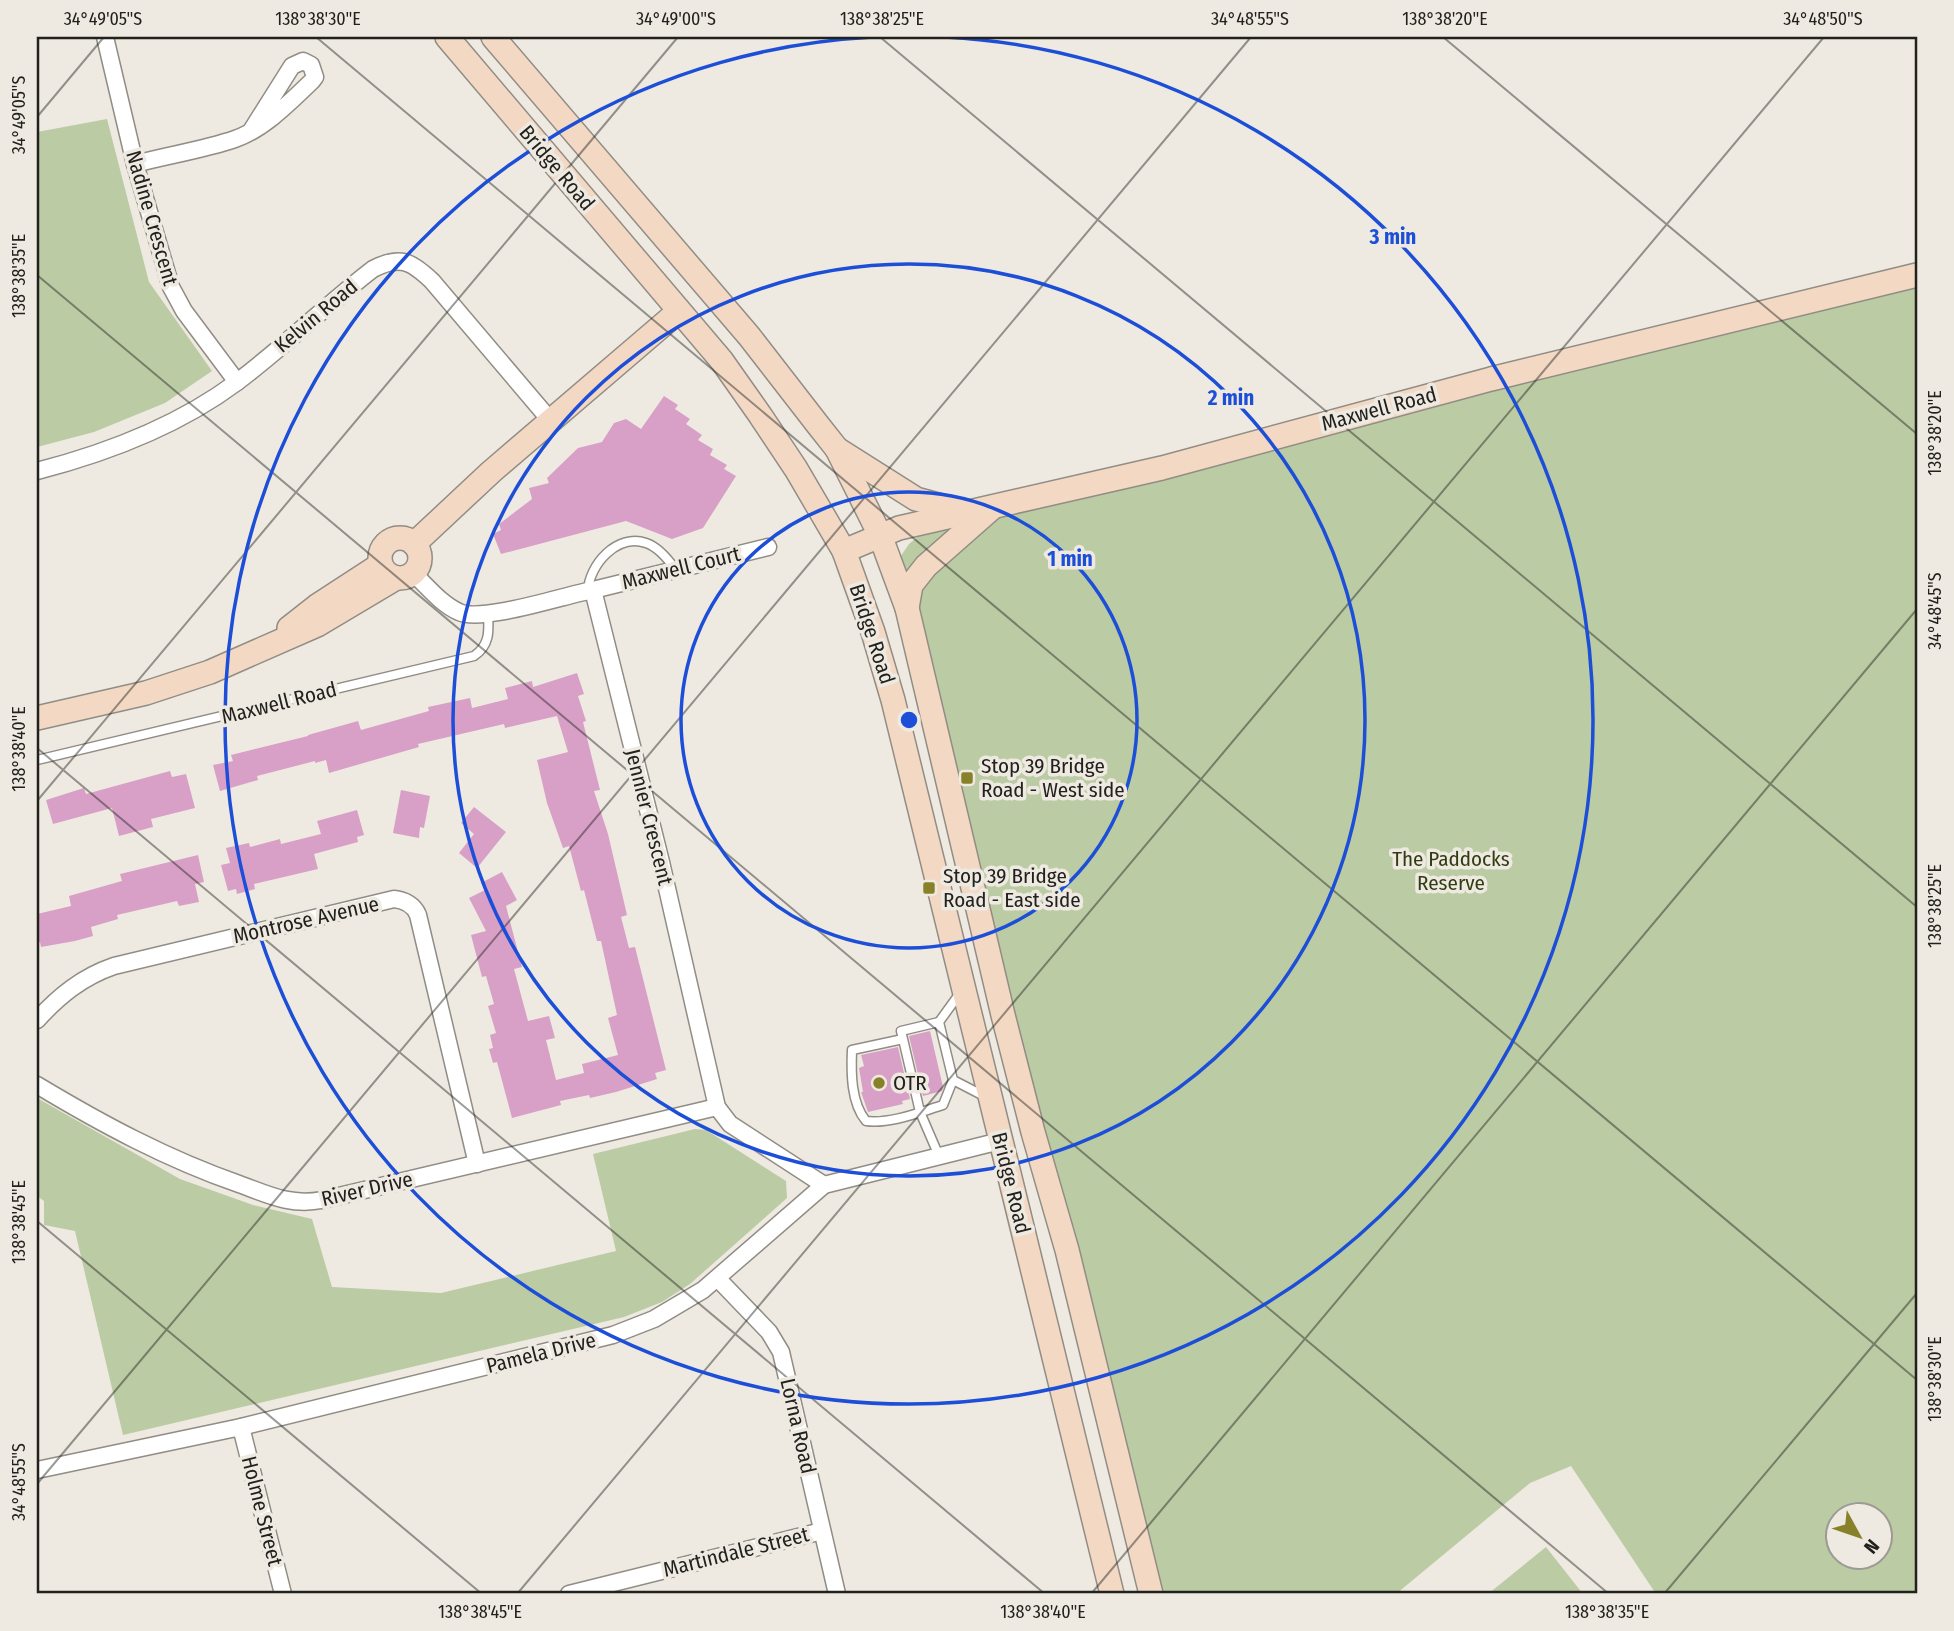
<svg xmlns="http://www.w3.org/2000/svg" width="1954" height="1631" viewBox="0 0 1954 1631" font-family="'Fira Sans Condensed',sans-serif">
	<style>
		.green { fill: #bbcba3; fill-rule: evenodd }
		.building { fill: #d8a0c6 }
		.lines { fill: none; stroke-linecap: round; stroke-linejoin: round }
		.lane-casing { stroke: #918d85; stroke-width: 11 }
		.street-casing { stroke: #918d85; stroke-width: 19 }
		.secondary-casing { stroke: #918d85; stroke-width: 26 }
		.lane { stroke: #fff; stroke-width: 8 }
		.street { stroke: #fff; stroke-width: 16 }
		.secondary { stroke: #f3d8c4; stroke-width: 23 }
		.ticks { fill: none; stroke: #22211e; stroke-width: 2; stroke-opacity: 0.45 }
		.ring { fill: none; stroke: #1d4ed8; stroke-width: 3.5 }
		.poi-dot { fill: #87822a; stroke: #eeeae1; stroke-width: 2.5 }
		.labels { text-anchor: middle; dominant-baseline: central; stroke-width: 7; stroke-linejoin: round; paint-order: stroke }
		.street-label { font-size: 21px; fill: #22211e; stroke: #eeeae1 }
		.poi-label { font-size: 21px; fill: #22211e; stroke: #eeeae1; text-anchor: start }
		.park-label { font-size: 21px; fill: #303d12; stroke: #eeeae1 }
		.centre { fill: #1d4ed8; stroke: #eeeae1; stroke-width: 3.5 }
		.ring-label { font-size: 21px; text-anchor: middle; font-weight: bold; fill: #1d4ed8; stroke: #eeeae1; stroke-width: 7; stroke-linejoin: round; paint-order: stroke }
		.neatline { fill: none; stroke: #22211e; stroke-width: 2.5 }
		.ticks-label { font-size: 18px; text-anchor: middle; fill: #22211e }
	</style>
	<rect width="100%" height="100%" fill="#eeeae1"/>
	<g class="green">
		<path d="M107,119L149,282L212,371L165,403L94,432L37,447V132Z"/>
		<path d="M1917,276V1594H1656L1571,1466L1530,1483L1396,1594H1151L894,566L909,544L931,526ZM1839,1516H1881V1558H1839Z"/>
		<path d="M37,1098L180,1179L253,1205L312,1219L332,1287L441,1293L616,1251L593,1154L695,1129L706,1130L786,1181L787,1198L690,1284L662,1302L624,1317L123,1435L75,1231L44,1225V1201L37,1196Z"/>
		<path d="M1546,1547L1583,1594H1488Z"/>
	</g>
	<g class="building">
		<path d="M664,396L678,405L675,409L690,419L686,424L702,435L698,440L713,449L710,455L727,465L724,469L736,476L703,528L672,539L626,521L501,554L493,534L501,530L499,524L532,499L529,488L549,483L547,478L578,448L602,442L614,423L626,419L641,429Z"/>
		<path d="M577,673L584,694L578,696L586,721L583,722L600,790L594,791L608,834L627,915L621,917L629,948L635,947L666,1070L655,1073L657,1079L616,1092L590,1098L589,1095L560,1101L561,1105L512,1118L497,1062L493,1063L489,1049L493,1048L490,1035L496,1033L488,1006L494,1004L486,976L482,977L471,935L486,931L469,898L485,890L481,883L502,872L517,900L506,906L522,967L514,969L528,1021L549,1016L555,1038L546,1040L556,1080L584,1073L582,1064L618,1055L608,1018L617,1015L601,941H597L584,890L581,891L569,846L563,848L547,803L537,760L568,752L557,716L505,728L504,724L418,744L419,747L329,773L326,760L315,763V761L257,776L258,780L220,791L213,765L233,761L231,755L308,736V735L358,721L361,730L429,711L428,707L470,698L472,708L508,699L505,688L532,681L533,687Z"/>
		<path d="M170,771L172,777L186,774L195,808L151,819L153,827L119,836L112,808L53,824L46,800L84,788L86,794Z"/>
		<path d="M401,790L430,796L424,828L420,827L419,838L393,833Z"/>
		<path d="M474,807L506,832L477,868L459,853L474,834L461,823Z"/>
		<path d="M357,810L364,835L357,837L358,842L314,854L318,869L254,884L255,889L237,894L236,889L228,891L221,865L230,863L226,848L249,843L250,847L280,839L281,844L321,834L317,821Z"/>
		<path d="M198,855L204,882L195,884L199,902L179,906L177,901L117,915L118,919L91,927L93,936L75,941L41,947L40,942L37,943V914L71,906L69,896L122,881L120,874Z"/>
		<path d="M930,1031L943,1087L942,1091L923,1096L909,1036Z"/>
		<path d="M898,1047L910,1099L902,1101L903,1104L868,1112L861,1092H863L859,1068L864,1066L861,1055Z"/>
	</g>
	<g class="lines">
		<defs>
			<g id="lane">
				<path d="M588,591C589,565 617,533 646,543C658,547 668,559 675,569"/>
				<path d="M37,760L474,656C490,645 489,631 488,614"/>
				<path d="M939,1022L960,993"/>
				<path d="M903,1039L852,1050C851,1073 851,1103 866,1121C891,1124 920,1112 943,1105L953,1080L939,1022L901,1031L903,1039L920,1112L939,1156"/>
				<path d="M953,1080L984,1096"/>
			</g>
			<g id="street">
				<path d="M105,37L135,164L171,287L184,311L237,382"/>
				<path d="M135,164C168,155 203,150 235,139C264,129 290,102 312,81L315,77L311,65L303,61L292,66L251,131"/>
				<path d="M37,471C107,453 178,426 237,382C284,347 326,305 373,269C400,255 411,261 432,281L550,420"/>
				<path d="M413,573C427,586 441,604 459,612C482,623 565,595 593,590L661,862L717,1107L730,1124L824,1185"/>
				<path d="M593,590L768,547"/>
				<path d="M37,1020C59,996 82,977 114,966L394,899C404,900 414,905 418,915L477,1164"/>
				<path d="M37,1085C102,1124 167,1159 239,1184C269,1195 290,1206 322,1200L717,1107"/>
				<path d="M718,1279L769,1332L781,1352L837,1594"/>
				<path d="M241,1427L283,1594"/>
				<path d="M37,1470L241,1427L613,1335L654,1319L703,1290L824,1185L1000,1141"/>
				<path d="M569,1594L822,1531"/>
			</g>
			<g id="secondary">
				<path d="M447,37L722,361L760,415L796,469L844,551L873,632L893,700L1112,1594"/>
				<path d="M493,37L749,336L818,425L837,449L880,535L907,608L1003,1015L1033,1132L1067,1250L1151,1594"/>
				<path d="M837,449L916,499L961,511"/>
				<circle cx="400" cy="558" r="20"/>
				<path d="M414,544L491,472L679,311"/>
				<path d="M844,551L899,528L1162,468L1491,379L1917,275"/>
				<path d="M907,608L911,585L926,566L993,507"/>
				<path d="M289,628L317,606L380,565"/>
				<path d="M37,718L146,693L210,672L317,625L396,578"/>
			</g>
		</defs>
		<use href="#lane" class="lane-casing"/>
		<use href="#street" class="street-casing"/>
		<use href="#secondary" class="secondary-casing"/>
		<use href="#lane" class="lane"/>
		<use href="#street" class="street"/>
		<use href="#secondary" class="secondary"/>
	</g>
	<path class="ticks" d="M316,37L1917,1380M880,37L1917,907M1443,37L1917,434M37,117L104,37M37,275L1609,1594M37,748L1045,1594M37,801L678,37M37,1221L482,1594M37,1484L1251,37M517,1594L1824,37M1091,1594L1917,609M1664,1594L1917,1293"/>
	<g class="ring">
		<circle cx="909" cy="720" r="228"/>
		<circle cx="909" cy="720" r="456"/>
		<path d="M945 37A684 684 0 1 1 873 37"/>
	</g>
	<g class="poi-dot">
		<rect x="960" y="771" width="14" height="14" rx="3.5"/>
		<rect x="922" y="881" width="14" height="14" rx="3.5"/>
		<circle cx="879" cy="1083" r="7"/>
	</g>
	<g class="labels">
		<g class="street-label">
			<text transform="translate(557 168) rotate(50)">Bridge Road</text>
			<text transform="translate(152 218) rotate(74)">Nadine Crescent</text>
			<text transform="translate(316 316) rotate(-40)">Kelvin Road</text>
			<text transform="translate(1379 409) rotate(-15)">Maxwell Road</text>
			<text transform="translate(681 568) rotate(-14)">Maxwell Court</text>
			<text transform="translate(872 634) rotate(72)">Bridge Road</text>
			<text transform="translate(279 703) rotate(-14)">Maxwell Road</text>
			<text transform="translate(649 817) rotate(76)">Jennier Crescent</text>
			<text transform="translate(306 920) rotate(-13)">Montrose Avenue</text>
			<text transform="translate(1011 1183) rotate(76)">Bridge Road</text>
			<text transform="translate(367 1189) rotate(-13)">River Drive</text>
			<text transform="translate(541 1353) rotate(-14)">Pamela Drive</text>
			<text transform="translate(798 1426) rotate(77)">Lorna Road</text>
			<text transform="translate(262 1511) rotate(76)">Holme Street</text>
			<text transform="translate(736 1552) rotate(-14)">Martindale Street</text>
		</g>
		<g class="poi-label">
			<text x="981" y="766">Stop 39 Bridge<tspan x="981" dy="24">Road - West side</tspan></text>
			<text x="943" y="876">Stop 39 Bridge<tspan x="943" dy="24">Road - East side</tspan></text>
			<text x="893" y="1083">OTR</text>
		</g>
		<g class="park-label">
			<text x="1451" y="859">The Paddocks<tspan x="1451" dy="24">Reserve</tspan></text>
		</g>
	</g>
	<circle cx="909" cy="720" r="10" class="centre"/>
	<g class="ring-label">
		<text x="1393" y="244">3 min</text>
		<text x="1231" y="405">2 min</text>
		<text x="1070" y="566">1 min</text>
	</g>
	<rect width="1954" height="1631" fill="none" stroke="#eeeae1" stroke-width="77"/>
	<g transform="translate(1859 1536) rotate(130)"><circle r="33" fill="#eeeae1" stroke="#9c9a93" stroke-width="2"/>
	<path d="M0-5L12 26L0 18L-12 26Z" fill="#87822a"/>
	<text y="-10" font-size="19" font-weight="bold" text-anchor="middle" fill="#22211e">N</text>
	</g>
	<rect x="38" y="38" width="1878" height="1554" class="neatline"/>
	<g class="ticks-label">
		<text x="103" y="25">34°49'05"S</text>
		<text x="318" y="25">138°38'30"E</text>
		<text x="676" y="25">34°49'00"S</text>
		<text x="882" y="25">138°38'25"E</text>
		<text x="1250" y="25">34°48'55"S</text>
		<text x="1445" y="25">138°38'20"E</text>
		<text x="1823" y="25">34°48'50"S</text>
		<text transform="translate(19 115) rotate(-90)" y="6">34°49'05"S</text>
		<text transform="translate(19 276) rotate(-90)" y="6">138°38'35"E</text>
		<text transform="translate(1935 433) rotate(-90)" y="6">138°38'20"E</text>
		<text transform="translate(1935 611) rotate(-90)" y="6">34°48'45"S</text>
		<text transform="translate(19 749) rotate(-90)" y="6">138°38'40"E</text>
		<text transform="translate(1935 906) rotate(-90)" y="6">138°38'25"E</text>
		<text transform="translate(19 1222) rotate(-90)" y="6">138°38'45"E</text>
		<text transform="translate(1935 1379) rotate(-90)" y="6">138°38'30"E</text>
		<text transform="translate(19 1482) rotate(-90)" y="6">34°48'55"S</text>
		<text x="480" y="1618">138°38'45"E</text>
		<text x="1043" y="1618">138°38'40"E</text>
		<text x="1607" y="1618">138°38'35"E</text>
	</g>
</svg>
